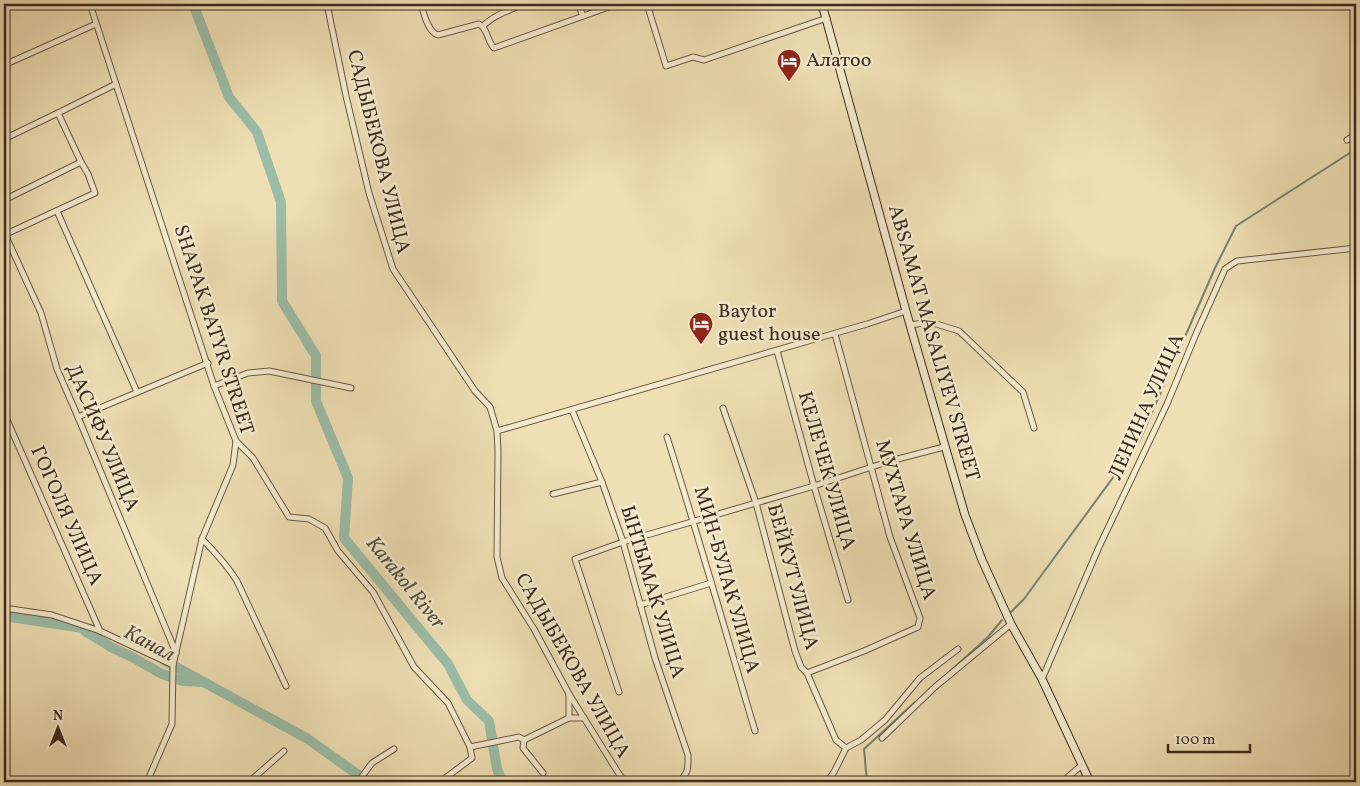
<svg xmlns="http://www.w3.org/2000/svg" width="1360" height="786" viewBox="0 0 1360 786" font-family="Vollkorn,serif">
	<style>
		.lines { fill: none; stroke-linecap: round; stroke-linejoin: round }
		.stream { stroke: #758270; stroke-width: 2 }
		.river { stroke: #9bbda7; stroke-width: 10 }
		.street-casing { stroke: #695744; stroke-width: 7 }
		.secondary-casing { stroke: #3d2a1e; stroke-width: 9 }
		.street { stroke: #f4eace; stroke-width: 5 }
		.secondary { stroke: #f4eace; stroke-width: 7 }
		.labels { text-anchor: middle; dominant-baseline: central; stroke-width: 5; stroke-linejoin: round; paint-order: stroke }
		.poi-label { font-size: 20px; fill: #3d2a1e; stroke: #f4eace; text-anchor: start }
		.street-label { font-size: 20px; fill: #3d2a1e; stroke: #f4eace }
		.water-label { font-size: 21px; font-style: italic; fill: #544f40; stroke: #f4eace }
	</style>
	<rect width="100%" height="100%" fill="#eedfb4"/>
	<filter id="stains"><feTurbulence type="fractalNoise" baseFrequency=".004" numOctaves="4"/><feColorMatrix values="0 0 0 0 .2 0 0 0 0 .09 0 0 0 0 .02 0 0 0 .5 -.17"/></filter>
	<radialGradient id="worn" r=".72"><stop offset=".6" stop-color="#630" stop-opacity="0"/><stop offset="1" stop-color="#630" stop-opacity=".3"/></radialGradient>
	<g class="lines">
		<g class="stream">
			<path d="M1011,612L1024,599L1139,442L1215,268L1236,226L1356,149"/>
			<path d="M947,674L988,637L1002,620"/>
			<path d="M867,782L864,749L915,702"/>
		</g>
		<g class="river">
			<path d="M193,4L229,97L257,132L281,202L282,301L316,356V401L348,478L344,538L448,664L467,700L489,721L497,769L502,782"/>
			<path d="M4,616L97,630"/>
			<path d="M85,631L111,647L132,657L162,674L183,681L202,682"/>
			<path d="M165,661L308,739L368,782"/>
		</g>
		<defs>
			<g id="street">
				<path d="M90,4L214,386L236,441L233,465L202,539L173,665L172,724L147,782"/>
				<path d="M327,4L346,96L369,193L393,269L475,391L490,407L497,431L498,451L497,557L502,578L534,629L569,694L619,774L625,782"/>
				<path d="M421,4C424,14 428,32 438,35L479,24C488,29 487,41 494,48L617,4"/>
				<path d="M578,4L583,16"/>
				<path d="M647,4L666,66L693,57L704,60L827,18"/>
				<path d="M483,26C494,15 510,10 524,4"/>
				<path d="M4,65L96,24"/>
				<path d="M4,139L58,113L116,84"/>
				<path d="M1347,140L1356,134"/>
				<path d="M4,200L81,162"/>
				<path d="M57,211L137,392"/>
				<path d="M4,232L41,313L57,369L78,417L176,653"/>
				<path d="M4,235L95,193L88,174L81,162L58,113"/>
				<path d="M910,325L930,322L959,331L1023,392L1034,428"/>
				<path d="M777,351L814,486L848,600"/>
				<path d="M214,386L248,373L269,371L351,388"/>
				<path d="M723,408L756,503L795,651L801,667L807,673L836,740L846,748"/>
				<path d="M572,410L602,482L623,542L655,658L688,755C688,768 689,772 679,782"/>
				<path d="M4,413L100,631"/>
				<path d="M78,417L208,363"/>
				<path d="M497,431L867,324L906,311"/>
				<path d="M667,437C698,535 726,633 755,731"/>
				<path d="M236,441L253,458L289,517L309,519L325,528L338,551L373,592L414,667L448,703L470,747L472,758L440,782"/>
				<path d="M553,494L602,482"/>
				<path d="M202,539C215,552 227,565 237,581L286,686"/>
				<path d="M640,605L711,583"/>
				<path d="M4,608L52,615L100,631L173,665"/>
				<path d="M807,673L864,651L918,627L920,618L890,537L835,334"/>
				<path d="M1042,679L1099,547L1167,404L1196,334L1225,269L1237,261L1356,248"/>
				<path d="M619,692L575,559L623,542L814,486L890,461L944,447"/>
				<path d="M569,718H584"/>
				<path d="M882,738L935,687L1011,624"/>
				<path d="M524,740L523,748L543,773"/>
				<path d="M470,747L519,737L524,740L569,718V694"/>
				<path d="M249,782L284,751"/>
				<path d="M358,782L372,763L394,749"/>
				<path d="M827,782L834,772L846,748L861,740L885,720L920,678L958,649"/>
				<path d="M1062,782L1082,765"/>
			</g>
			<path id="secondary" d="M822,4L906,311L965,515L982,560L1011,624L1042,679L1090,782"/>
		</defs>
		<use href="#street" class="street-casing"/>
		<use href="#secondary" class="secondary-casing"/>
		<use href="#street" class="street"/>
		<use href="#secondary" class="secondary"/>
	</g>
	<defs>
		<symbol id="hotel-pin" viewBox="-11 -11 22 30"><path d="M0 17L-7.5 6A9.5 9.5 0 1 1 7.5 6Z" fill="#8f2418" stroke="#f4eace"/><path d="M-6-4.5h1.5V1H6V5H4.5V3h-9V5H-6ZM-4 0a1.8 1.8 0 1 1 3.6 0ZM.5 0V-2.5h3Q6-2.5 6 0Z" fill="#fff"/></symbol>
	</defs>
	<g fill-rule="evenodd">
		<use href="#hotel-pin" x="775" y="47" width="28" height="38"/>
		<use href="#hotel-pin" x="687" y="310" width="28" height="38"/>
	</g>
	<g class="labels">
		<g class="poi-label">
			<text x="806" y="61">Алатоо</text>
			<text x="718" y="312">Baytor<tspan x="718" dy="23">guest house</tspan></text>
		</g>
		<g class="street-label">
			<text transform="translate(378 152) rotate(76)">САДЫБЕКОВА УЛИЦА</text>
			<text transform="translate(213 330) rotate(72)">SHAPAK BATYR STREET</text>
			<text transform="translate(933 343) rotate(74)">ABSAMAT MASALIYEV STREET</text>
			<text transform="translate(1147 407) rotate(-66)">ЛЕНИНА УЛИЦА</text>
			<text transform="translate(102 438) rotate(67)">ДАСИФУ УЛИЦА</text>
			<text transform="translate(826 471) rotate(74)">КЕЛЕЧЕК УЛИЦА</text>
			<text transform="translate(66 516) rotate(66)">ГОГОЛЯ УЛИЦА</text>
			<text transform="translate(905 520) rotate(73)">МУХТАРА УЛИЦА</text>
			<text transform="translate(792 577) rotate(75)">БЕЙКУТ УЛИЦА</text>
			<text transform="translate(726 580) rotate(74)">МИН-БУЛАК УЛИЦА</text>
			<text transform="translate(652 592) rotate(73)">ЫНТЫМАК УЛИЦА</text>
			<text transform="translate(572 666) rotate(60)">САДЫБЕКОВА УЛИЦА</text>
		</g>
		<g class="water-label">
			<text transform="translate(405 583) rotate(51)">Karakol River</text>
			<text transform="translate(149 644) rotate(28)">Канал</text>
		</g>
	</g>
	<rect width="1360" height="786" fill="none" stroke="#eedfb4" stroke-width="20"/>
	<rect x="5" y="5" width="1350" height="776" fill="none" stroke="#3d2a1e" stroke-width="2.5"/>
	<rect x="10" y="10" width="1340" height="766" fill="none" stroke="#3d2a1e"/>
	<g transform="translate(58 728)" stroke="#f4eace" stroke-width="4" paint-order="stroke">
	<path d="M0-4L9 19L0 12L-9 19Z" fill="#3d2a1e"/>
	<text y="-8" font-size="14" font-weight="bold" text-anchor="middle" fill="#3d2a1e">N</text>
	</g>
	<path d="M1168 744v8h82v-8" fill="none" stroke="#3d2a1e" stroke-width="2.5"/>
	<text x="1175" y="744" font-size="15" fill="#3d2a1e" stroke="#f4eace" stroke-width="4" paint-order="stroke">100 m</text>
	<rect width="100%" height="100%" filter="url(#stains)"/>
	<rect width="100%" height="100%" fill="url(#worn)"/>
</svg>
